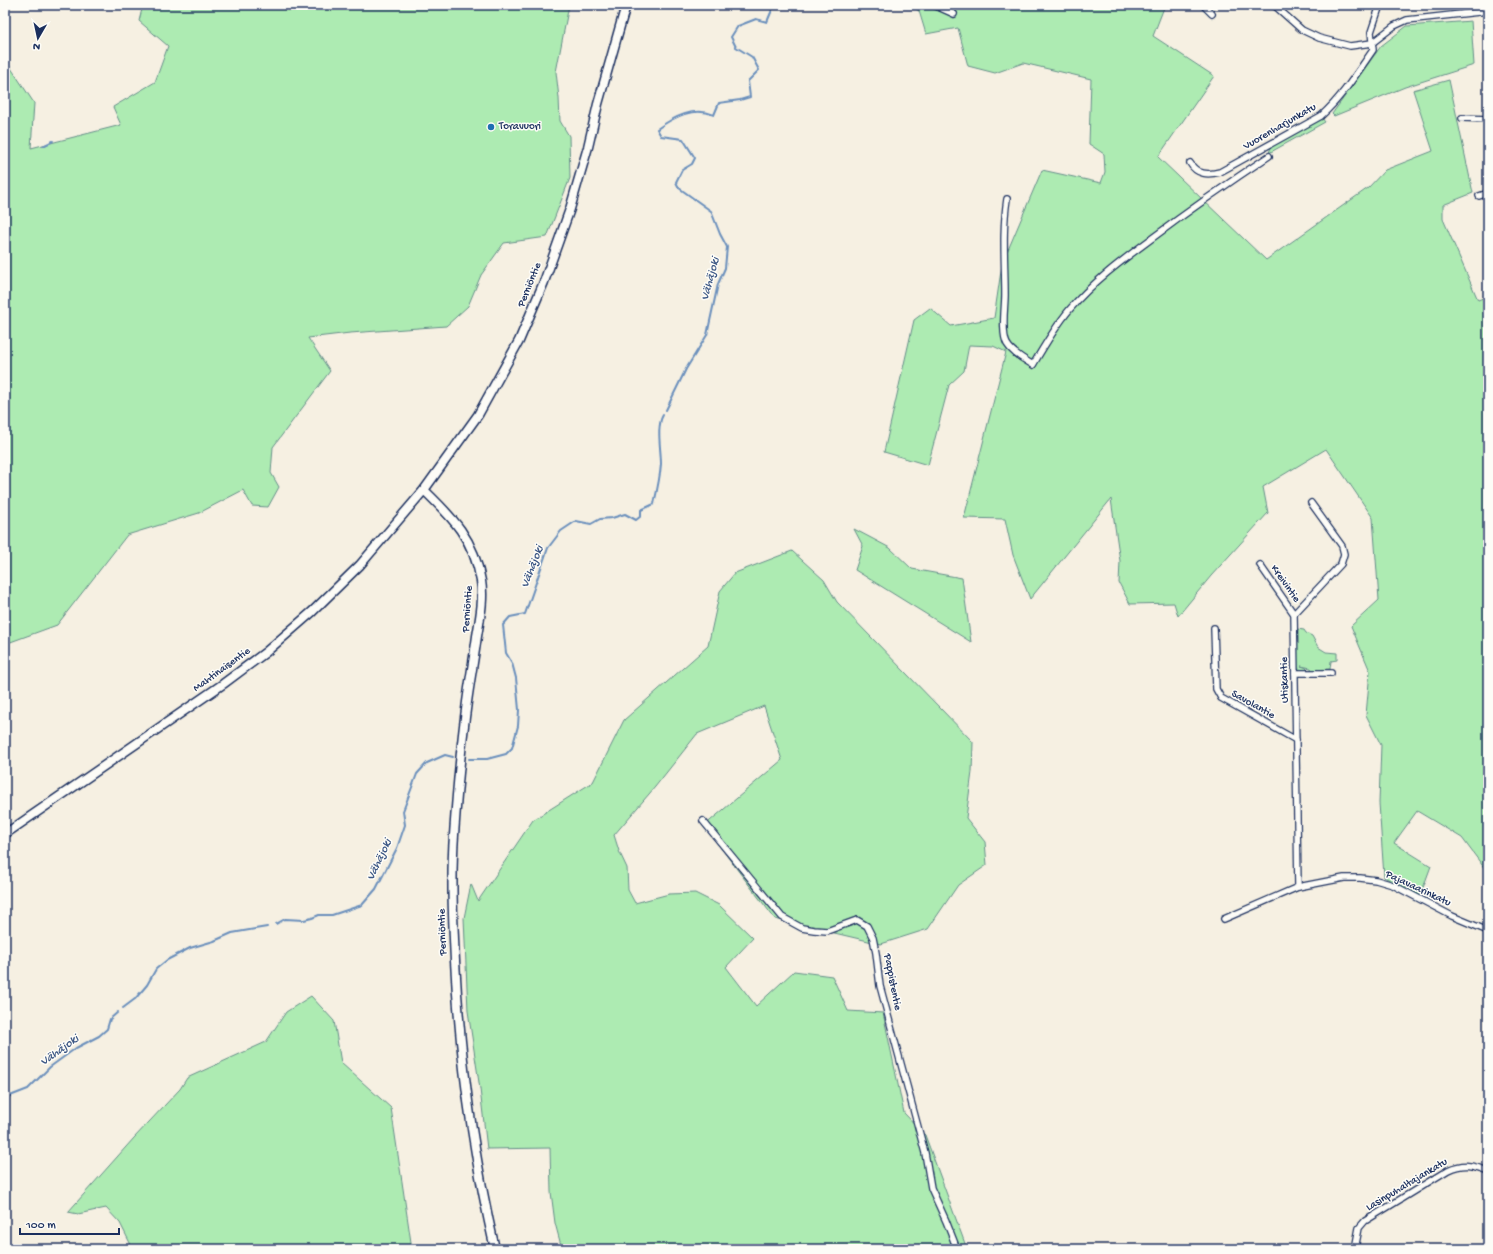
<svg xmlns="http://www.w3.org/2000/svg" width="1493" height="1254" viewBox="0 0 1493 1254" font-family="'Gochi Hand',sans-serif">
	<style>
		.green { fill: #adebb2; stroke: #648d88 }
		.lines { fill: none; stroke-linecap: round; stroke-linejoin: round }
		.stream { stroke: #6a8fbc; stroke-width: 2 }
		.street-casing { stroke: #1b2f5e; stroke-width: 8 }
		.secondary-casing { stroke: #1b2f5e; stroke-width: 11 }
		.primary-casing { stroke: #1b2f5e; stroke-width: 11 }
		.street { stroke: #fdfcf7; stroke-width: 5.5 }
		.secondary { stroke: #fdfcf7; stroke-width: 8 }
		.primary { stroke: #fdfcf7; stroke-width: 8 }
		.poi-dot { fill: #1f6fb2; stroke: #fdfcf7; stroke-width: 1.5 }
		.labels { text-anchor: middle; dominant-baseline: central; stroke-width: 3; stroke-linejoin: round; paint-order: stroke }
		.poi-label { font-size: 11px; fill: #1b2f5e; stroke: #fdfcf7; text-anchor: start }
		.street-label { font-size: 11px; fill: #1b2f5e; stroke: #fdfcf7 }
		.water-label { font-size: 12px; font-style: italic; fill: #3c5785; stroke: #fdfcf7 }
	</style>
	<rect width="100%" height="100%" fill="#f6f0e2"/>
	<filter id="ink" filterUnits="userSpaceOnUse"><feTurbulence type="fractalNoise" baseFrequency=".025" numOctaves="2"/><feDisplacementMap in="SourceGraphic" scale="8" xChannelSelector="R" yChannelSelector="G"/><feConvolveMatrix kernelMatrix="1 2 1 2 8 2 1 2 1" color-interpolation-filters="sRGB"/></filter>
	<g filter="url(#ink)">
		<g class="green">
			<path d="M143,5H569L556,72L559,98L560,121L569,136L570,178L547,237L504,243L481,275L468,306L446,326L350,333L308,338L330,371L273,447L271,473L279,487L268,507L252,506L243,490L199,513L127,535L57,625L5,644V59L34,103L31,148L121,125L113,107L155,82L168,46L139,21Z"/>
			<path d="M911,5H1165L1153,36L1214,76L1158,157L1266,260L1368,188L1385,170L1433,151L1413,90L1449,80L1473,193L1443,205V219L1478,300L1488,296V873L1462,838L1417,811L1394,843L1431,866L1420,896L1384,877L1379,803L1381,745L1366,715L1370,671L1351,626L1379,600L1373,518L1326,449L1263,487L1268,513L1211,576L1178,616L1174,603L1130,604L1119,583L1120,561L1111,499L1030,599L1013,555L1005,519L964,518L1006,352L993,346L969,345L964,371L949,385L928,465L884,452L914,320L930,308L951,326L994,318L1002,264L1042,170L1101,183L1105,172L1104,154L1089,144L1091,79L1023,63L995,73L968,66L958,28L926,34L919,11Z"/>
			<path d="M1471,21L1474,65L1405,87L1334,116L1332,114L1381,46L1407,26Z"/>
			<path d="M1322,118L1325,122L1269,153L1271,147L1318,119Z"/>
			<path d="M854,529L890,548L912,569L962,578L971,642L855,570L863,546Z"/>
			<path d="M792,551L824,580L837,602L973,742L972,772L966,818L985,842L987,865L958,885L928,929L881,944L775,919L704,826L782,760L764,706L697,734L655,787L614,835L619,851L627,868L628,890L635,903L669,894L695,893L719,905L753,938L726,967L756,1006L794,971L832,976L848,1011L883,1013L904,1113L925,1135L967,1249H562L555,1223L551,1192L550,1148L487,1149L480,1089L468,1011L464,918L471,884L478,901L533,820L593,782L624,720L708,646L720,591L735,573Z"/>
			<path d="M1297,629L1304,630L1306,633L1312,636L1318,647L1326,652L1337,653V660L1331,661L1330,669L1312,670L1311,668L1301,666L1307,668L1306,670L1297,669Z"/>
			<path d="M311,996L334,1021L341,1063L391,1108L412,1249H133L120,1223L106,1208L78,1214L68,1212L134,1138L180,1089L187,1078L266,1042L286,1012Z"/>
		</g>
		<g class="lines">
			<g class="stream">
				<path d="M43,146L53,141"/>
				<path d="M666,410L686,369L707,335L718,284L725,268L727,247L720,234L711,211L679,188L676,182L682,170L692,164L695,158L683,139L661,136L657,129C674,117 694,106 714,115L719,103L740,100L750,97L748,81L759,70L752,57L736,47L731,37L738,26L756,19L767,22L772,10L768,5"/>
				<path d="M469,759H487L506,754L512,748L518,726L519,710L516,678L512,663L506,653L503,625L510,617L525,614L548,548L561,531L576,521L591,524L600,519L612,518L625,514L636,520L641,516V510L654,504C657,491 660,478 661,464C661,449 656,427 663,415"/>
				<path d="M276,924L285,919L304,920L312,918L319,915H332L362,905L376,889L397,848L405,825L403,811L417,774L427,763L445,755L453,757"/>
				<path d="M123,1008L135,999L147,985L156,969L167,960L190,948L214,941L232,933L267,927"/>
				<path d="M5,1098L28,1089L50,1067L76,1048L99,1036L107,1029L110,1019L118,1012"/>
			</g>
			<defs>
				<g id="street">
					<path d="M934,5L954,14"/>
					<path d="M1203,5L1212,14"/>
					<path d="M1274,5L1302,30L1319,38L1350,46L1372,43L1394,26L1407,20L1488,11"/>
					<path d="M1462,118L1488,119"/>
					<path d="M1190,163C1197,175 1208,175 1220,172L1321,116C1342,97 1357,73 1373,50L1371,32L1380,5"/>
					<path d="M1479,196L1488,193"/>
					<path d="M1007,199C1002,232 1005,262 1005,295C1005,307 1001,333 1007,344C1012,353 1024,359 1033,365C1044,346 1055,327 1070,309C1092,283 1120,262 1147,242C1187,212 1228,183 1269,156"/>
					<path d="M1260,565L1294,614"/>
					<path d="M1214,628L1216,689L1221,698L1296,740"/>
					<path d="M1295,673H1331"/>
					<path d="M703,821L782,917L802,928L814,930L827,931L857,920L867,926L873,938L876,953L880,986L925,1153L931,1188L946,1221L957,1249"/>
					<path d="M1298,887L1294,614L1341,564L1344,554L1342,546L1311,503"/>
					<path d="M1224,919L1298,887L1344,878H1360L1376,880L1393,885L1452,916L1488,931"/>
					<path d="M1355,1249L1359,1228L1365,1221L1448,1170C1464,1163 1472,1165 1488,1171"/>
				</g>
				<path id="secondary" d="M424,490C453,518 474,539 481,581C484,599 480,618 477,636C474,658 470,680 467,702C461,746 457,791 454,835C451,877 453,919 455,961C460,1058 473,1154 495,1249"/>
				<path id="primary" d="M5,834L223,684L266,652L312,612L360,565L424,490L478,415L519,341L544,282L570,209L588,147L598,104L626,5"/>
			</defs>
			<use href="#street" class="street-casing"/>
			<use href="#secondary" class="secondary-casing"/>
			<use href="#primary" class="primary-casing"/>
			<use href="#street" class="street"/>
			<use href="#secondary" class="secondary"/>
			<use href="#primary" class="primary"/>
		</g>
	</g>
	<circle class="poi-dot" cx="491" cy="127" r="4"/>
	<g class="labels">
		<g class="poi-label">
			<text x="499" y="127">Toravuori</text>
		</g>
		<g class="street-label">
			<text transform="translate(1280 127) rotate(-30)">Vuorenharjunkatu</text>
			<text transform="translate(530 285) rotate(-68)">Perniöntie</text>
			<text transform="translate(1285 584) rotate(55)">Kreivintie</text>
			<text transform="translate(468 609) rotate(-86)">Perniöntie</text>
			<text transform="translate(222 670) rotate(-36)">Mahtinaisentie</text>
			<text transform="translate(1285 680) rotate(-91)">Utiskantie</text>
			<text transform="translate(1253 705) rotate(29)">Savolantie</text>
			<text transform="translate(1418 889) rotate(25)">Pajavaarinkatu</text>
			<text transform="translate(443 932) rotate(-92)">Perniöntie</text>
			<text transform="translate(892 982) rotate(79)">Pappistentie</text>
			<text transform="translate(1407 1185) rotate(-31)">Lasinpuhaltajankatu</text>
		</g>
		<g class="water-label">
			<text transform="translate(711 279) rotate(-75)">Vähäjoki</text>
			<text transform="translate(533 567) rotate(-69)">Vähäjoki</text>
			<text transform="translate(380 860) rotate(-65)">Vähäjoki</text>
			<text transform="translate(60 1051) rotate(-36)">Vähäjoki</text>
		</g>
	</g>
	<rect width="1493" height="1254" fill="none" stroke="#fdfcf7" stroke-width="20"/>
	<rect x="10" y="10" width="1473" height="1234" fill="none" stroke="#1b2f5e" stroke-width="1.5" filter="url(#ink)"/>
	<g transform="translate(38 38) rotate(189)" stroke="#fdfcf7" stroke-width="3" paint-order="stroke">
	<path d="M0-3L7 15L0 10L-7 15Z" fill="#1b2f5e"/>
	<text y="-6" font-size="11" font-weight="bold" text-anchor="middle" fill="#1b2f5e">N</text>
	</g>
	<path d="M20 1228v6h99v-6" fill="none" stroke="#1b2f5e" stroke-width="2"/>
	<text x="26" y="1228" font-size="12" fill="#1b2f5e" stroke="#fdfcf7" stroke-width="3" paint-order="stroke">100 m</text>
</svg>
